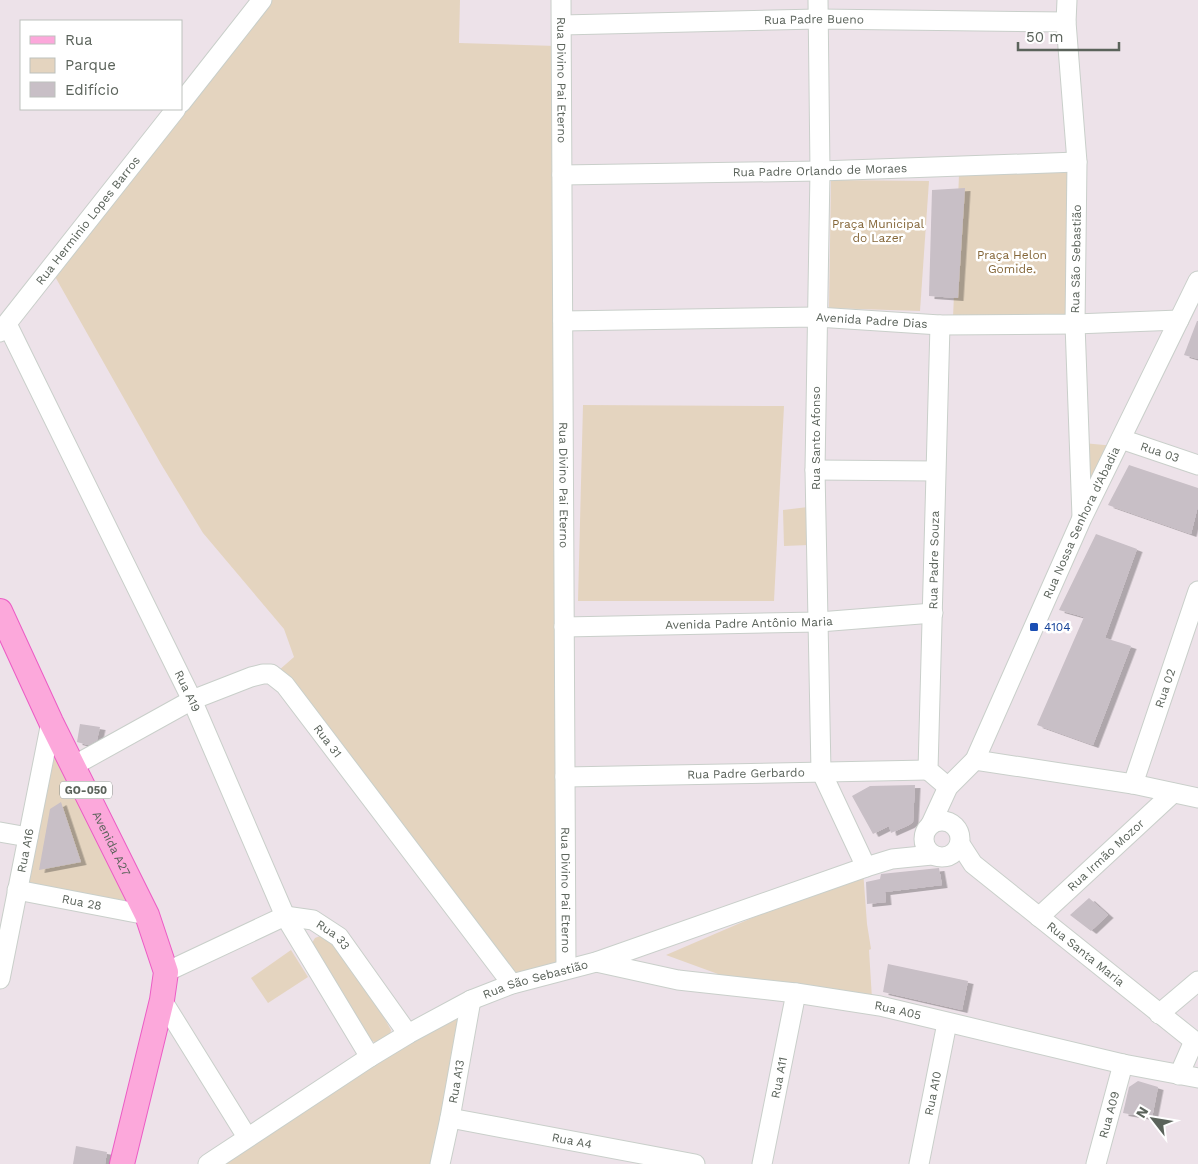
<svg xmlns="http://www.w3.org/2000/svg" width="1198" height="1164" viewBox="0 0 1198 1164" font-family="'Work Sans',sans-serif">
	<style>
		.green { fill: #e4d4bf }
		.building { fill: #c8bfc6; filter: url(#shadow) }
		.lines { fill: none; stroke-linecap: round; stroke-linejoin: round }
		.minor-casing { stroke: #c9cfca; stroke-width: 21 }
		.major-casing { stroke: #ec5cc5; stroke-width: 26 }
		.minor { stroke: #fff; stroke-width: 19 }
		.major { stroke: #fca8db; stroke-width: 24 }
		.transit-dot { fill: #1a4fb4; stroke: #fff; stroke-width: 2 }
		.labels { text-anchor: middle; dominant-baseline: central; stroke-width: 5; stroke-linejoin: round; paint-order: stroke }
		.shield { fill: #fff; stroke: #8c928c; stroke-width: 1 }
		.shield-label { font-size: 11px; font-weight: bold; fill: #5b635b }
		.street-label { font-size: 12px; fill: #5b635b; stroke: #fff }
		.park-label { font-size: 12px; fill: #846638; stroke: #fff }
		.transit-label { font-size: 12px; fill: #164399; stroke: #fff; text-anchor: start }
	</style>
	<defs>
		<filter id="shadow"><feDropShadow dx="5.5" dy="3" stdDeviation="0" flood-color="#0004"/></filter>
	</defs>
	<rect width="100%" height="100%" fill="#ede2e9"/>
	<g class="green">
		<path d="M271,0H460L459,43L556,46L560,321L554,685L559,775L561,963L517,979L278,671L294,657L284,629L203,533L161,464L53,273Z"/>
		<path d="M1070,170L1069,319L953,318L959,175Z"/>
		<path d="M831,180L929,181L920,311L829,308Z"/>
		<path d="M583,405L784,406L774,601H578Z"/>
		<path d="M1083,443L1115,446L1090,493Z"/>
		<path d="M808,507L809,545L784,546L783,510Z"/>
		<path d="M54,754L134,903L28,884Z"/>
		<path d="M863,870L867,924L871,949L869,950L872,999L748,985L666,955Z"/>
		<path d="M320,936L326,937L350,957L391,1030L390,1035L379,1044L366,1038L312,943L315,938Z"/>
		<path d="M291,950L308,977L268,1003L251,978Z"/>
		<path d="M464,1008L433,1164H221L427,1030Z"/>
	</g>
	<g class="building">
		<path d="M965,188L958,298L929,296L932,190Z"/>
		<path d="M1197,321H1198V359L1184,355Z"/>
		<path d="M1129,465L1198,488V506L1191,534L1108,505Z"/>
		<path d="M1096,534L1137,549L1105,638L1131,646L1093,745L1037,725L1084,617L1059,610Z"/>
		<path d="M80,724L100,727L97,740L88,745L77,742Z"/>
		<path d="M915,785L913,822L909,825L891,833L889,826L873,834L852,796L870,786Z"/>
		<path d="M61,802L81,862L39,870L50,809Z"/>
		<path d="M939,868L942,885L885,892L886,902L867,904L866,882L880,879L881,874Z"/>
		<path d="M1089,898L1108,915L1091,931L1070,915Z"/>
		<path d="M888,964L968,981L962,1010L883,992Z"/>
		<path d="M1138,1081L1158,1087L1152,1118L1123,1113L1129,1087Z"/>
		<path d="M76,1146L107,1152L105,1164H73Z"/>
	</g>
	<g class="lines">
		<defs>
			<g id="minor">
				<path id="s1" d="M561,0L566,969"/>
				<path d="M818,0L820,171L815,470L821,771L866,867"/>
				<path d="M1067,0L1066,22L1077,162L1075,324L1082,517"/>
				<path id="s2" d="M562,25L818,19L1066,22"/>
				<path d="M181,103L262,0"/>
				<path id="s3" d="M562,175L820,171L1077,162"/>
				<path id="s4" d="M563,321L817,317L940,325L1075,324L1179,320"/>
				<path id="s5" d="M7,324L192,700L285,916L370,1057"/>
				<path d="M940,325L928,770L948,787"/>
				<path id="s6" d="M0,332L176,109"/>
				<path id="s7" d="M1121,439L1198,465"/>
				<path d="M815,470L935,471"/>
				<path id="s8" d="M564,627L819,622L933,613"/>
				<path d="M975,760L1133,784L1198,798"/>
				<path id="s9" d="M73,766L192,700L251,677L263,674H271L285,685L512,984"/>
				<path id="s10" d="M565,777L928,770"/>
				<path id="s11" d="M1133,784L1198,591"/>
				<circle cx="942" cy="839" r="18"/>
				<path id="s12" d="M931,824L948,787L975,760L1082,518L1198,281"/>
				<path d="M0,832L28,837"/>
				<path id="s13" d="M960,844L973,864L1198,1044"/>
				<path id="s14" d="M17,890L147,915"/>
				<path id="s15" d="M1039,917L1173,793"/>
				<path id="s16" d="M596,962L678,980L796,993L880,1006L1123,1064L1198,1078"/>
				<path id="s17" d="M166,972L285,916L313,920L339,937L408,1034"/>
				<path id="s18" d="M0,979L51,722"/>
				<path d="M162,1000L247,1137"/>
				<path d="M1159,1014L1198,981"/>
				<path d="M1179,1075L1194,1041"/>
				<path id="s19" d="M450,1118L695,1164"/>
				<path id="s20" d="M208,1164L370,1057L408,1034L471,1000L512,984L596,962L866,867L892,859L932,855"/>
				<path id="s21" d="M440,1164L450,1118L471,1000"/>
				<path id="s22" d="M762,1164L796,993"/>
				<path id="s23" d="M919,1164L947,1023"/>
				<path id="s24" d="M1096,1164L1123,1064"/>
			</g>
			<g id="major">
				<path id="s25" d="M0,611L51,722L147,915L166,972L162,1000L122,1164"/>
			</g>
		</defs>
		<use href="#minor" class="minor-casing"/>
		<use href="#major" class="major-casing"/>
		<use href="#minor" class="minor"/>
		<use href="#major" class="major"/>
	</g>
	<rect class="transit-dot" x="1029" y="622" width="10" height="10" rx="2.5"/>
	<g class="labels">
		<rect class="shield" x="60" y="781.5" width="52" height="17" rx="4"/>
		<g class="shield-label">
			<text x="86" y="790">GO-050</text>
		</g>
		<g class="street-label">
			<text stroke="none"><textPath href="#s2" startOffset="252">Rua Padre Bueno</textPath></text>
			<text stroke="none"><textPath href="#s1" startOffset="80">Rua Divino Pai Eterno</textPath></text>
			<text stroke="none"><textPath href="#s3" startOffset="258">Rua Padre Orlando de Moraes</textPath></text>
			<text stroke="none"><textPath href="#s6" startOffset="142">Rua Herminio Lopes Barros</textPath></text>
			<text transform="translate(1076 259) rotate(-89)">Rua São Sebastião</text>
			<text stroke="none"><textPath href="#s4" startOffset="309">Avenida Padre Dias</textPath></text>
			<text transform="translate(816 438) rotate(-90)">Rua Santo Afonso</text>
			<text stroke="none"><textPath href="#s7" startOffset="41">Rua 03</textPath></text>
			<text stroke="none"><textPath href="#s1" startOffset="485">Rua Divino Pai Eterno</textPath></text>
			<text stroke="none"><textPath href="#s12" startOffset="339">Rua Nossa Senhora d'Abadia</textPath></text>
			<text transform="translate(934 560) rotate(-89)">Rua Padre Souza</text>
			<text stroke="none"><textPath href="#s8" startOffset="185">Avenida Padre Antônio Maria</textPath></text>
			<text stroke="none"><textPath href="#s11" startOffset="101">Rua 02</textPath></text>
			<text stroke="none"><textPath href="#s5" startOffset="409">Rua A19</textPath></text>
			<text stroke="none"><textPath href="#s9" startOffset="308">Rua 31</textPath></text>
			<text stroke="none"><textPath href="#s10" startOffset="181">Rua Padre Gerbardo</textPath></text>
			<text stroke="none"><textPath href="#s25" startOffset="258">Avenida A27</textPath></text>
			<text stroke="none"><textPath href="#s18" startOffset="131">Rua A16</textPath></text>
			<text stroke="none"><textPath href="#s15" startOffset="91">Rua Irmão Mozor</textPath></text>
			<text stroke="none"><textPath href="#s1" startOffset="890">Rua Divino Pai Eterno</textPath></text>
			<text stroke="none"><textPath href="#s14" startOffset="66">Rua 28</textPath></text>
			<text stroke="none"><textPath href="#s17" startOffset="185">Rua 33</textPath></text>
			<text stroke="none"><textPath href="#s13" startOffset="168">Rua Santa Maria</textPath></text>
			<text stroke="none"><textPath href="#s20" startOffset="378">Rua São Sebastião</textPath></text>
			<text stroke="none"><textPath href="#s16" startOffset="306">Rua A05</textPath></text>
			<text stroke="none"><textPath href="#s22" startOffset="88">Rua A11</textPath></text>
			<text stroke="none"><textPath href="#s21" startOffset="84">Rua A13</textPath></text>
			<text stroke="none"><textPath href="#s23" startOffset="72">Rua A10</textPath></text>
			<text stroke="none"><textPath href="#s24" startOffset="51">Rua A09</textPath></text>
			<text stroke="none"><textPath href="#s19" startOffset="124">Rua A4</textPath></text>
		</g>
		<g class="park-label">
			<text x="878" y="224">Praça Municipal<tspan x="878" dy="14">do Lazer</tspan></text>
			<text x="1012" y="255">Praça Helon<tspan x="1012" dy="14">Gomide.</tspan></text>
		</g>
		<g class="transit-label">
			<text x="1044" y="627">4104</text>
		</g>
	</g>
	<rect x="20" y="20" width="162" height="90" fill="#ffffff" stroke="#bdc1bd"/>
	<rect x="30" y="36" width="25" height="8" fill="#fca8db" stroke="#bdc1bd"/>
	<text x="65" y="45" font-size="15" fill="#5b635b">Rua</text>
	<rect x="30" y="58" width="25" height="15" fill="#e4d4bf" stroke="#bdc1bd"/>
	<text x="65" y="70" font-size="15" fill="#5b635b">Parque</text>
	<rect x="30" y="82" width="25" height="15" fill="#c8bfc6" stroke="#bdc1bd"/>
	<text x="65" y="95" font-size="15" fill="#5b635b">Edifício</text>
	<g transform="translate(1153 1119) rotate(301)" stroke="#ffffff" stroke-width="4" paint-order="stroke">
	<path d="M0-4L9 19L0 12L-9 19Z" fill="#5b635b"/>
	<text y="-8" font-size="14" font-weight="bold" text-anchor="middle" fill="#5b635b">N</text>
	</g>
	<path d="M1018 42v8h101v-8" fill="none" stroke="#5b635b" stroke-width="2.5"/>
	<text x="1026" y="42" font-size="15" fill="#5b635b" stroke="#ffffff" stroke-width="4" paint-order="stroke">50 m</text>
</svg>
